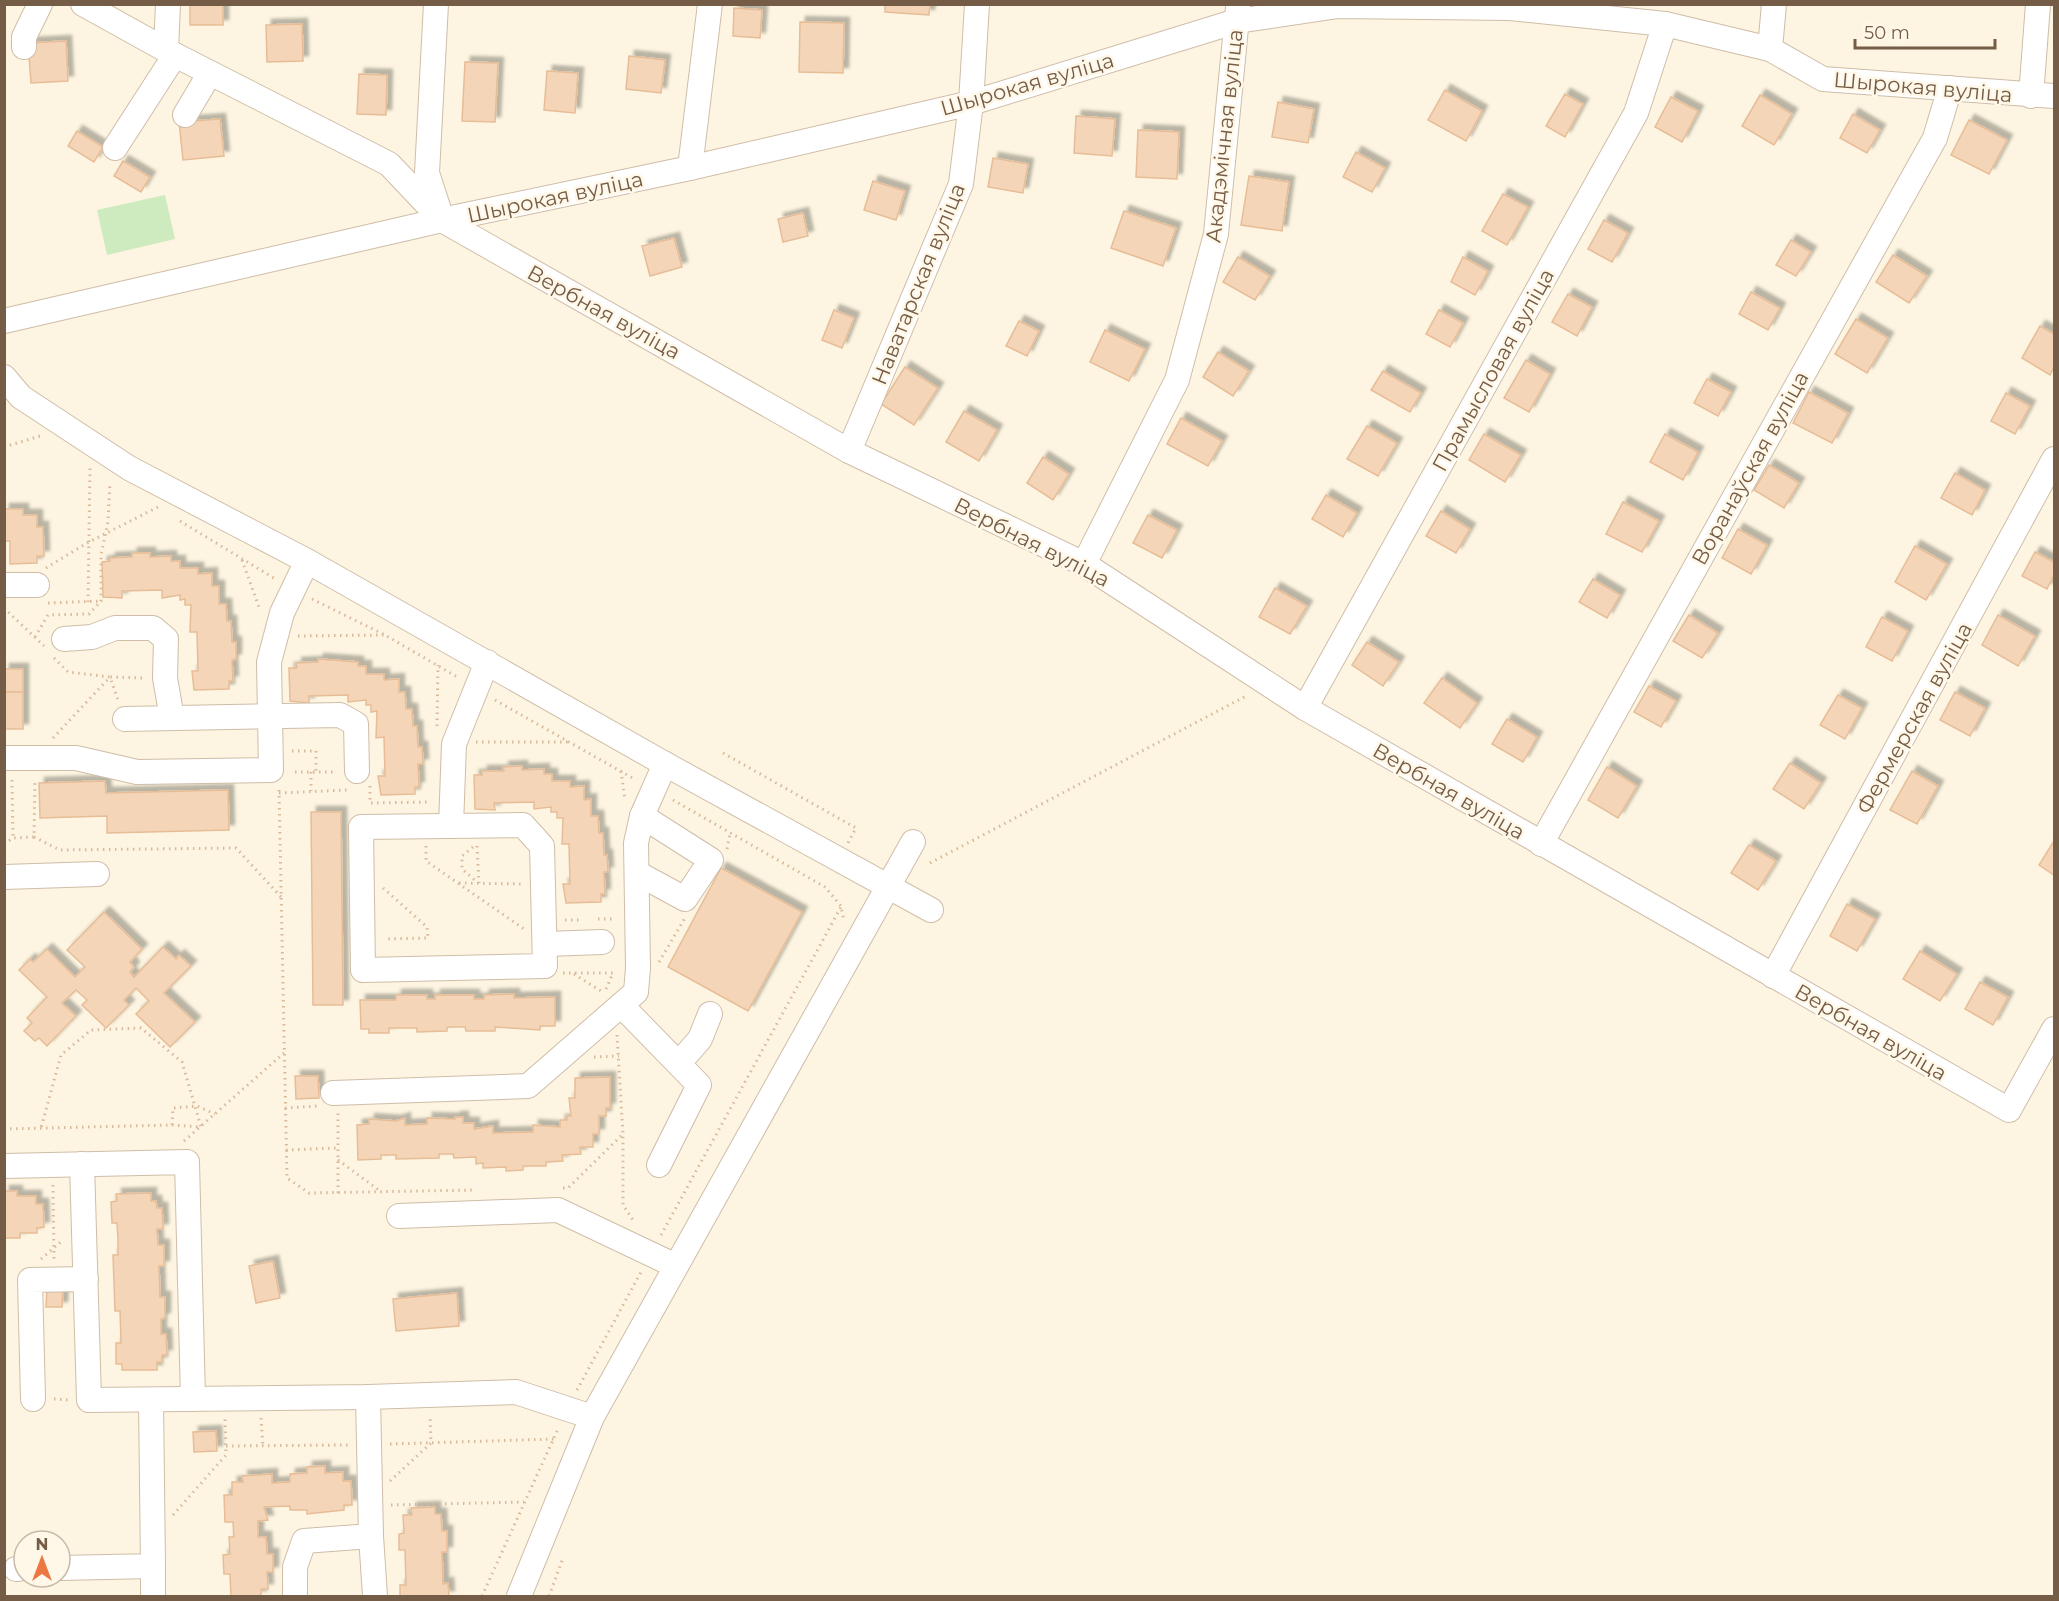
<svg xmlns="http://www.w3.org/2000/svg" width="2059" height="1601" viewBox="0 0 2059 1601" font-family="Montserrat,sans-serif">
	<style>
		.park { fill: #cdebbf }
		.building { fill: #f4d5b8; stroke: #e7bd97; stroke-width: 1.5; filter: url(#shadow) }
		.lines { fill: none; stroke-linecap: round; stroke-linejoin: round }
		.minor-casing { stroke: #cfbda8; stroke-width: 26 }
		.path { stroke: #d8b99b; stroke-width: 3; stroke-dasharray: 1.5 4.5; stroke-linecap: butt }
		.minor { stroke: #fff; stroke-width: 24 }
		.labels { text-anchor: middle; dominant-baseline: central; stroke-width: 5; stroke-linejoin: round; paint-order: stroke }
		.street-label { font-size: 21px; fill: #755c47; stroke: #fff8e8 }
	</style>
	<defs>
		<filter id="shadow"><feDropShadow dx="5.5" dy="-5.5" stdDeviation="1.5" flood-color="#0004"/></filter>
	</defs>
	<rect width="100%" height="100%" fill="#fdf5e1"/>
	<path class="park" d="M165,195L175,239L107,255L97,210Z"/>
	<g class="building">
		<rect x="190" y="4" width="33" height="21"/>
		<path d="M885,4H930L929,15L885,12Z"/>
		<path d="M734,8L762,10L760,38L733,36Z"/>
		<path d="M800,22L844,23L843,73L799,72Z"/>
		<path d="M302,24L303,61L267,62L266,25Z"/>
		<path d="M66,41L68,81L31,83L28,43Z"/>
		<path d="M629,56L665,60L661,93L626,89Z"/>
		<path d="M465,62L498,63L495,122L462,121Z"/>
		<path d="M547,71L578,73L575,113L544,110Z"/>
		<path d="M359,74L387,75L386,115L357,114Z"/>
		<path d="M1445,90L1482,111L1466,141L1428,120Z"/>
		<path d="M1565,94L1583,104L1565,137L1546,126Z"/>
		<path d="M1760,95L1792,114L1774,145L1742,126Z"/>
		<path d="M1671,97L1698,111L1682,142L1655,127Z"/>
		<path d="M1278,102L1314,109L1308,143L1272,137Z"/>
		<path d="M1853,114L1880,130L1867,153L1840,138Z"/>
		<path d="M1076,116L1115,119L1112,156L1074,153Z"/>
		<path d="M220,119L224,156L183,160L179,122Z"/>
		<path d="M1969,120L2007,140L1989,174L1951,155Z"/>
		<path d="M1138,130L1179,132L1177,179L1136,177Z"/>
		<path d="M77,131L103,147L94,162L68,146Z"/>
		<path d="M1356,152L1385,168L1372,192L1343,177Z"/>
		<path d="M993,158L1028,164L1023,193L988,187Z"/>
		<path d="M123,161L150,177L141,192L114,176Z"/>
		<path d="M1249,176L1289,182L1282,231L1241,225Z"/>
		<path d="M873,181L905,191L896,220L864,210Z"/>
		<path d="M1503,194L1528,207L1507,245L1482,231Z"/>
		<path d="M1124,211L1176,228L1163,266L1111,248Z"/>
		<path d="M803,213L808,236L783,242L778,219Z"/>
		<path d="M1604,220L1628,233L1612,262L1588,249Z"/>
		<path d="M674,238L682,267L650,276L642,246Z"/>
		<path d="M1791,240L1811,252L1796,276L1776,265Z"/>
		<path d="M1893,255L1927,276L1909,303L1876,282Z"/>
		<path d="M1238,257L1270,276L1255,300L1223,282Z"/>
		<path d="M1463,257L1488,271L1475,295L1451,282Z"/>
		<path d="M1751,292L1780,308L1768,330L1739,314Z"/>
		<path d="M1568,294L1592,307L1577,336L1552,322Z"/>
		<path d="M834,310L854,318L842,348L822,340Z"/>
		<path d="M1439,310L1463,323L1450,347L1426,334Z"/>
		<path d="M1856,319L1888,338L1867,373L1835,354Z"/>
		<path d="M1019,321L1039,331L1027,356L1006,346Z"/>
		<path d="M2040,326L2054,334V367L2050,375L2022,358Z"/>
		<path d="M1105,330L1145,349L1129,381L1090,362Z"/>
		<path d="M1218,352L1249,371L1233,396L1203,377Z"/>
		<path d="M1526,360L1550,374L1529,412L1504,398Z"/>
		<path d="M905,367L938,388L914,425L881,404Z"/>
		<path d="M1383,371L1421,393L1410,412L1371,390Z"/>
		<path d="M1707,379L1731,392L1718,416L1694,403Z"/>
		<path d="M1809,392L1848,413L1832,443L1793,423Z"/>
		<path d="M2006,393L2030,406L2015,434L1991,421Z"/>
		<path d="M964,411L997,430L979,461L946,442Z"/>
		<path d="M1181,418L1222,441L1208,466L1167,444Z"/>
		<path d="M1367,426L1397,443L1378,476L1347,459Z"/>
		<path d="M1484,434L1521,455L1505,482L1469,460Z"/>
		<path d="M1665,434L1698,452L1683,480L1650,462Z"/>
		<path d="M1043,457L1069,474L1053,500L1027,483Z"/>
		<path d="M1769,465L1799,483L1784,508L1754,490Z"/>
		<path d="M1955,473L1985,490L1972,515L1941,498Z"/>
		<path d="M1326,495L1357,513L1343,537L1312,519Z"/>
		<path d="M1623,502L1659,521L1642,552L1606,534Z"/>
		<path d="M4,509H23V515H37V527H43L44,556H37V563L10,564V541H4Z"/>
		<path d="M1441,511L1470,529L1456,553L1426,536Z"/>
		<path d="M1148,515L1177,530L1162,558L1133,543Z"/>
		<path d="M1738,529L1767,545L1751,574L1722,558Z"/>
		<path d="M1915,546L1947,564L1926,600L1895,582Z"/>
		<path d="M2035,552L2054,562V575L2047,589L2022,576Z"/>
		<path d="M132,553H150V557L171,556V561H180V568H198V574L212,573V586H219V604H226L227,621H231L232,642H236V659L232,660L233,681H229V689L194,690L192,671H198L197,632H190L191,605H185V599L180,600V595L162,598V590L122,591V598L103,597L102,562L110,561V558L132,557Z"/>
		<path d="M1593,579L1620,595L1607,618L1579,602Z"/>
		<path d="M1275,588L1307,606L1290,634L1259,617Z"/>
		<path d="M1689,615L1718,633L1702,658L1673,641Z"/>
		<path d="M1998,615L2035,636L2018,666L1982,645Z"/>
		<path d="M1882,617L1908,631L1892,661L1866,647Z"/>
		<path d="M1367,642L1399,662L1383,686L1352,665Z"/>
		<path d="M318,659L358,662V666H366V674H384V680L399,679V692H405L406,709H412L413,726H417L418,747H422L423,764H418L419,787H415V794L381,795L378,776H385L384,737L376,738L377,711L371,712V705H366V700L348,702V695L309,696V703L290,701L289,668H297L296,663L318,662Z"/>
		<rect x="4" y="669" width="19" height="23"/>
		<path d="M1442,678L1477,703L1460,728L1424,703Z"/>
		<path d="M1649,686L1676,701L1661,727L1634,712Z"/>
		<rect x="4" y="692" width="19" height="37"/>
		<path d="M1955,692L1985,708L1970,736L1940,720Z"/>
		<path d="M1838,695L1862,708L1845,739L1820,725Z"/>
		<path d="M1507,719L1537,737L1523,762L1492,744Z"/>
		<path d="M1790,763L1821,783L1804,809L1773,789Z"/>
		<path d="M522,766V770L544,769V774H552V781H570V787L584,786V800L591,799V816H598L599,833H603L604,855H607L608,872H604L605,894H601V902L566,903L563,884H570L569,844H562L563,818H557V812H551V807L534,809V802L494,803L495,810L475,809L474,775H482V771H504L503,767Z"/>
		<path d="M1607,767L1637,786L1618,818L1588,800Z"/>
		<path d="M1912,771L1938,786L1917,824L1890,810Z"/>
		<path d="M105,781L106,793L228,790L229,830L107,833V816L40,818L39,783Z"/>
		<path d="M311,812H341L343,1005H313Z"/>
		<path d="M2054,841V875L2039,865Z"/>
		<path d="M1749,845L1776,861L1758,890L1731,873Z"/>
		<path d="M721,868L802,912L748,1011L668,967Z"/>
		<path d="M1847,904L1875,919L1857,951L1830,936Z"/>
		<path d="M104,912L142,949L130,962L134,967L130,972L134,977L163,947L176,959L179,955L191,966L164,993L195,1022L170,1047L136,1014L149,1001L136,988L124,1000L129,1005L106,1028L82,1005L87,1000L76,990L62,1003L76,1016L47,1046L39,1038L35,1041L24,1031L32,1023L27,1018L47,997L19,970L30,959L33,962L47,949L75,977L85,967L67,950Z"/>
		<path d="M1920,951L1957,974L1940,1001L1903,979Z"/>
		<path d="M1980,982L2008,997L1993,1025L1965,1009Z"/>
		<path d="M514,994V998L555,997V1026H540V1030L495,1027V1031H466L465,1027H447V1031L417,1032V1028H389V1033H369V1029H361L360,1000H396V995H427V999H435V995H474V999H484V995Z"/>
		<path d="M295,1076H318L319,1098L296,1099Z"/>
		<path d="M610,1077V1108H606V1116H599V1134H593V1147H580L581,1154L562,1155L563,1161L546,1162V1166H523V1170L506,1171V1167L483,1168V1163L476,1164V1157L454,1158L453,1154H439V1158L396,1159V1155H381V1159L358,1160L357,1125L369,1124V1119L396,1121L405,1118V1125L427,1124V1118L455,1119V1117H463V1123H474V1129L493,1126V1133L533,1132V1125L560,1127V1120H567V1116H571L569,1098H575V1078Z"/>
		<path d="M4,1191H17V1196H36V1204H43L44,1227L37,1228V1233H20V1238H4Z"/>
		<path d="M151,1193V1201H156L157,1208H162L163,1229H157L158,1245H164V1266H159L160,1297H165V1318L161,1319V1334H166L167,1355H162V1362H157V1370H122V1364H116V1343H121L120,1311H115L113,1255H118V1239L117,1223H112L111,1202L117,1201L116,1194Z"/>
		<path d="M273,1261L280,1298L256,1303L249,1266Z"/>
		<path d="M47,1287H63L62,1307H46Z"/>
		<path d="M457,1293L459,1326L396,1331L393,1299Z"/>
		<path d="M216,1431L217,1451L194,1452L193,1432Z"/>
		<path d="M325,1466V1473L343,1472V1481H351L352,1505H344V1510L307,1514V1510H290V1506L264,1507L268,1520L258,1521V1537H266L267,1554H273V1572H267L268,1589H261V1596H231L230,1574H224L223,1555L230,1554L229,1537H234L233,1522H225L224,1495H232V1482H243L242,1476L272,1474V1483L290,1482V1474L307,1473V1467Z"/>
		<path d="M435,1507V1514H441L442,1531H447V1552H442L443,1584L448,1583L449,1596H400V1585H406L405,1550H399V1534L404,1533L403,1515H412L411,1508Z"/>
	</g>
	<g class="lines">
		<defs>
			<g id="minor">
				<path d="M83,4L175,55L389,164L442,220L849,451L1084,564L1305,708L2009,1110L2054,1029"/>
				<path d="M436,4L427,173L440,213"/>
				<path d="M24,47V37L40,4"/>
				<path d="M1770,49L1774,4"/>
				<path d="M166,50L168,4"/>
				<path d="M2031,96L2038,4"/>
				<path d="M185,115L210,73"/>
				<path d="M115,148L175,55"/>
				<path d="M690,168L710,4"/>
				<path d="M4,321L442,220L690,168L971,103L1237,21L1338,6L1510,8L1665,24L1770,49L1823,79L2054,96"/>
				<path d="M4,377L21,397L129,468L307,561L665,764L931,910"/>
				<path d="M849,451L961,184L971,103L977,4"/>
				<path d="M1084,564L1177,380L1216,234L1238,7"/>
				<path d="M4,585H37"/>
				<path d="M64,639L92,637L115,628H153L166,639L165,678L172,718"/>
				<path d="M1305,708L1636,113L1665,24"/>
				<path d="M125,719L340,715L356,724L357,771"/>
				<path d="M4,758H76L137,772L271,770L269,662L282,613L307,561"/>
				<path d="M523,825L542,846L545,966L363,970L361,827Z"/>
				<path d="M451,826L454,744L487,662"/>
				<path d="M1541,844L1935,138L1950,88"/>
				<path d="M637,873L685,899L711,860L642,816"/>
				<path d="M4,877L97,874"/>
				<path d="M546,944L602,942"/>
				<path d="M1773,976L2054,459"/>
				<path d="M621,1005L699,1085L659,1165"/>
				<path d="M679,1063L700,1039L710,1014"/>
				<path d="M333,1093L528,1086L636,992L638,968L636,843L642,816L665,764"/>
				<path d="M82,1164L89,1400L368,1397L516,1392L592,1417"/>
				<path d="M4,1166L187,1162L193,1399"/>
				<path d="M399,1216L558,1210L676,1266"/>
				<path d="M33,1399L30,1280L86,1279"/>
				<path d="M371,1536L375,1596"/>
				<path d="M153,1566V1596"/>
				<path d="M60,1568L153,1566L151,1400"/>
				<path d="M16,1569L24,1568"/>
				<path d="M295,1596V1567L304,1541L371,1536L368,1397"/>
				<path d="M519,1596L592,1417L913,842"/>
			</g>
		</defs>
		<use href="#minor" class="minor-casing"/>
		<g class="path">
			<path d="M4,447L40,436"/>
			<path d="M180,521L277,580"/>
			<path d="M242,560L260,610"/>
			<path d="M46,568L87,543L158,507"/>
			<path d="M312,599L385,635L459,678"/>
			<path d="M88,602L90,468"/>
			<path d="M48,603L101,601"/>
			<path d="M4,608L44,646"/>
			<path d="M298,636L384,635"/>
			<path d="M35,637L48,615L89,614L101,601V555L108,522L110,482"/>
			<path d="M54,658L68,672L110,677L118,700"/>
			<path d="M495,700L636,780"/>
			<path d="M437,726L438,665"/>
			<path d="M53,738L110,677L146,678"/>
			<path d="M476,742H568"/>
			<path d="M292,751H316V772"/>
			<path d="M723,753L856,828L848,843"/>
			<path d="M621,771L625,800"/>
			<path d="M295,772H336"/>
			<path d="M311,772V791"/>
			<path d="M12,780L13,838"/>
			<path d="M370,786V803L431,802"/>
			<path d="M279,790L287,1178L309,1193L475,1190"/>
			<path d="M279,793L347,790"/>
			<path d="M673,800L825,887L841,906L844,921"/>
			<path d="M34,837L60,850L236,848L282,898"/>
			<path d="M4,844L13,838L34,837L35,779"/>
			<path d="M426,846V861L524,929"/>
			<path d="M477,846L479,883"/>
			<path d="M473,847L462,856V869L477,882"/>
			<path d="M727,849L730,833"/>
			<path d="M930,863L1248,695"/>
			<path d="M459,883L524,884"/>
			<path d="M383,888L427,927L428,938L384,939"/>
			<path d="M598,919H616"/>
			<path d="M565,920H583"/>
			<path d="M659,962L685,918"/>
			<path d="M563,973H613L606,989"/>
			<path d="M574,974L604,993"/>
			<path d="M617,1035L623,1134V1205L635,1223"/>
			<path d="M594,1057L619,1056"/>
			<path d="M285,1108L317,1106"/>
			<path d="M172,1125L173,1108L197,1106L215,1114"/>
			<path d="M4,1129L172,1125L201,1127L182,1062L141,1028L91,1030L61,1055L41,1128"/>
			<path d="M184,1141L284,1053"/>
			<path d="M286,1150L338,1148"/>
			<path d="M338,1160L380,1191"/>
			<path d="M53,1185L54,1259"/>
			<path d="M563,1188H568L623,1134"/>
			<path d="M338,1193V1113"/>
			<path d="M661,1235L841,907"/>
			<path d="M41,1259L63,1240"/>
			<path d="M577,1390L641,1272"/>
			<path d="M54,1399L69,1400"/>
			<path d="M261,1418L263,1447"/>
			<path d="M390,1444L554,1439"/>
			<path d="M226,1446L348,1445"/>
			<path d="M390,1481L431,1443L430,1415"/>
			<path d="M391,1505L524,1502"/>
			<path d="M173,1515L226,1455L225,1418"/>
			<path d="M482,1596L558,1429"/>
			<path d="M549,1596L563,1558"/>
		</g>
		<use href="#minor" class="minor"/>
	</g>
	<g class="labels">
		<g class="street-label">
			<text transform="translate(1027 84) rotate(-16)">Шырокая вуліца</text>
			<text transform="translate(1923 87) rotate(5)">Шырокая вуліца</text>
			<text transform="translate(1224 136) rotate(-84)">Акадэмічная вуліца</text>
			<text transform="translate(555 197) rotate(-12)">Шырокая вуліца</text>
			<text transform="translate(918 284) rotate(-68)">Наватарская вуліца</text>
			<text transform="translate(604 312) rotate(29)">Вербная вуліца</text>
			<text transform="translate(1493 370) rotate(-61)">Прамысловая вуліца</text>
			<text transform="translate(1750 468) rotate(-61)">Воранаўская вуліца</text>
			<text transform="translate(1032 542) rotate(27)">Вербная вуліца</text>
			<text transform="translate(1914 718) rotate(-61)">Фермерская вуліца</text>
			<text transform="translate(1449 791) rotate(30)">Вербная вуліца</text>
			<text transform="translate(1871 1032) rotate(30)">Вербная вуліца</text>
		</g>
	</g>
	<rect width="2059" height="1601" fill="none" stroke="#755c47" stroke-width="12"/>
	<g transform="translate(42 1559)"><circle r="28" fill="#fff8e8" stroke="#c8baa8" stroke-width="1.5"/>
	<path d="M0-4.5L10 22L0 15L-10 22Z" fill="#ed7741"/>
	<text y="-9" font-size="16" font-weight="bold" text-anchor="middle" fill="#755c47">N</text>
	</g>
	<path d="M1855 39v9h140v-9" fill="none" stroke="#755c47" stroke-width="3"/>
	<text x="1864" y="39" font-size="18" fill="#755c47" stroke="#fff8e8" stroke-width="4.5" paint-order="stroke">50 m</text>
</svg>
